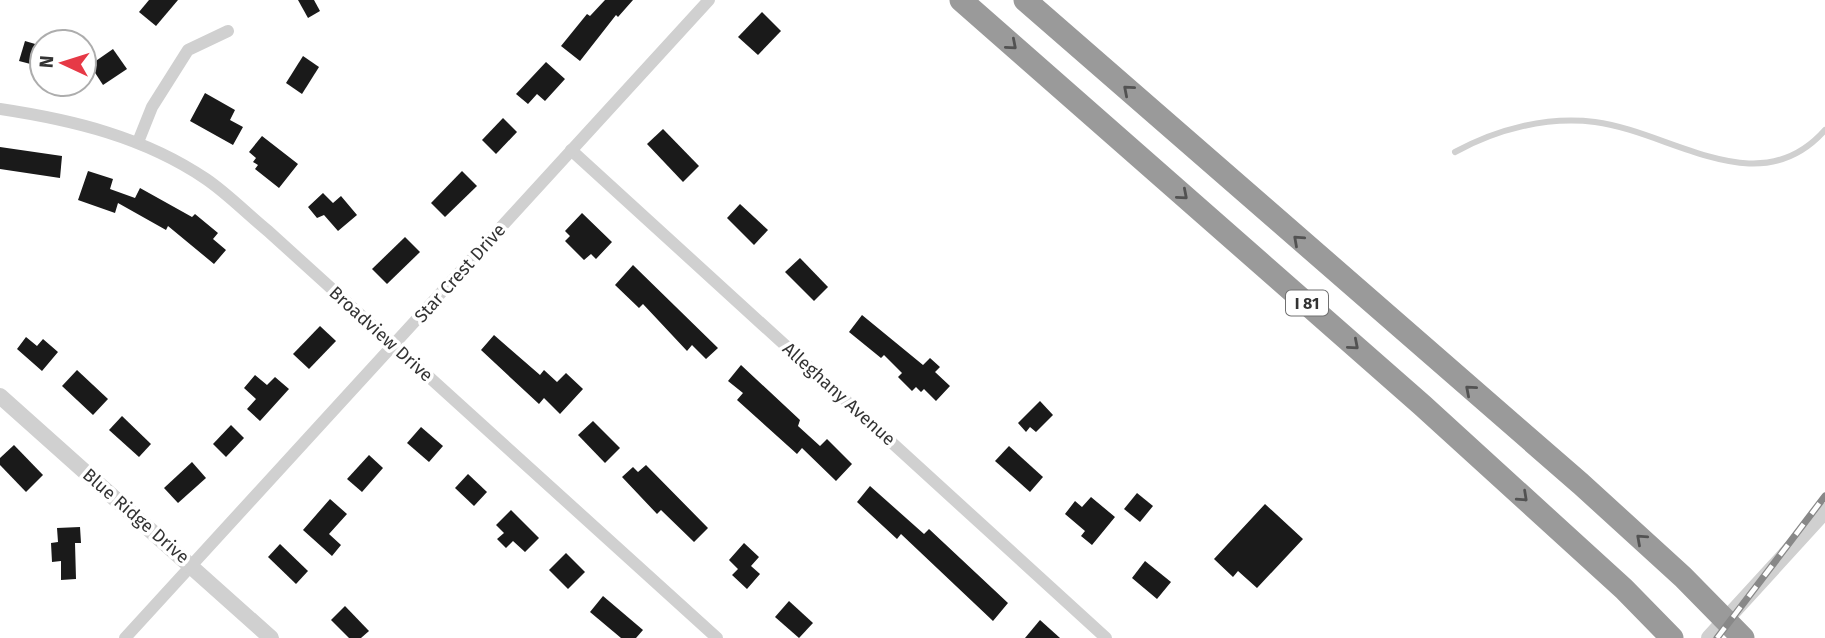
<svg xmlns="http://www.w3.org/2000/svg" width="1825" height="638" viewBox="0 0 1825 638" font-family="'Fira Sans',sans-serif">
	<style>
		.building { fill: #1a1a1a }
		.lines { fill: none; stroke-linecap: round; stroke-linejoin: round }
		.service { stroke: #d0d0d0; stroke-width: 6 }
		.minor { stroke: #d0d0d0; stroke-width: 12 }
		.tertiary { stroke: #d0d0d0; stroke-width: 16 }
		.motorway { stroke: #9a9a9a; stroke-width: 23 }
		.rail-casing { stroke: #888; stroke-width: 7 }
		.rail { stroke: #fff; stroke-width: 4.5; stroke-dasharray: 13; stroke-linecap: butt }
		.oneway { stroke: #525252 }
		.labels { text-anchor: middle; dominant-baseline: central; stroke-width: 7; stroke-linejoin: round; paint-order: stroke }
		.shield { fill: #fff; stroke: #707070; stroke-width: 2 }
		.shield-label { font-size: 16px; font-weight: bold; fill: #333 }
		.street-label { font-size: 18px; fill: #333; stroke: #fff }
	</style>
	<rect width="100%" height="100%" fill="#fff"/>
	<g class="building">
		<path d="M149,0H178L156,26L139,12Z"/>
		<path d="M298,0H314L320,11L308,18Z"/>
		<path d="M605,0H633L618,17L616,15L580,61L561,46L587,14L590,16Z"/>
		<path d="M762,12L781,31L758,55L738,37Z"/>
		<path d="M25,41L42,46V67L19,61Z"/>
		<path d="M113,49L127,69L103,85L90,65Z"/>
		<path d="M303,56L319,67L302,94L286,83Z"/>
		<path d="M546,62L565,79L545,101L537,94L528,104L516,94Z"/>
		<path d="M205,93L235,110L230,120L243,127L233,145L190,121Z"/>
		<path d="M503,118L517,132L496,154L482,140Z"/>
		<path d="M663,129L699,166L683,182L647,144Z"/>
		<path d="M262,136L298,164L279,188L255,169L258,165L253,162L256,158L249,152Z"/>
		<path d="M0,147L62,156L60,178L0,169Z"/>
		<path d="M88,171L113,179L110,189L135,198L140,188L192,217L195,214L218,233L213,239L226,250L214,264L168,226L166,230L118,203L115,213L78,200Z"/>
		<path d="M462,171L477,186L445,217L431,203Z"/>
		<path d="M323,193L333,203L341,196L357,215L338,231L324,215L317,218L308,207Z"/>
		<path d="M740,204L768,230L754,245L727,218Z"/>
		<path d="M582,213L612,242L596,259L591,254L584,260L565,241L570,236L565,231Z"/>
		<path d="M405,237L420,252L387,284L372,269Z"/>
		<path d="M800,258L828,287L814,301L785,272Z"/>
		<path d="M633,265L718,348L706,359L692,345L687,351L643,304L639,308L615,285Z"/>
		<path d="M862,315L923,365L930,358L940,367L935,372L950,386L936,401L924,389L921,392L916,387L912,391L898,377L902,373L884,355L881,358L849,332Z"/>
		<path d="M320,326L336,341L309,369L293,354Z"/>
		<path d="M494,335L540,375L544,370L557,382L566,373L583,389L560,414L544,398L539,404L481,350Z"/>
		<path d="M26,337L37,346L43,339L58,352L42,371L17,349Z"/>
		<path d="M741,365L800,420L798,426L820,446L827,439L852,464L836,481L802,448L797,454L737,400L743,393L728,381Z"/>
		<path d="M77,370L108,399L93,415L62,386Z"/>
		<path d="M255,375L267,385L275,377L289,389L260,421L247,409L256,399L244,388Z"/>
		<path d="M1040,401L1053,415L1036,432L1030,427L1026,432L1018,423Z"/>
		<path d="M122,416L151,444L139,457L109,430Z"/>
		<path d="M593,421L620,448L605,463L578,435Z"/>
		<path d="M231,425L244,438L226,457L213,444Z"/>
		<path d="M421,427L443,446L429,462L407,443Z"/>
		<path d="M14,445L43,475L26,492L0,465V458Z"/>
		<path d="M1009,446L1043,477L1030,492L995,461Z"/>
		<path d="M369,455L383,468L362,492L347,479Z"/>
		<path d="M192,462L206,478L178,503L164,488Z"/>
		<path d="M646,465L708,528L694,542L661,510L657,514L622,477L633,467L638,472Z"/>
		<path d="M468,474L487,492L474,506L455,488Z"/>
		<path d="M870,486L924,534L929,529L1008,603L993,621L901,534L897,539L857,502Z"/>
		<path d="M1137,493L1153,506L1140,522L1124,509Z"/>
		<path d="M1091,497L1115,517L1092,545L1081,536L1085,531L1065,514L1075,501L1082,507Z"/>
		<path d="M330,499L347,514L329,534L341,545L332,556L303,530Z"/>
		<path d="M1265,504L1303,539L1257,588L1238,571L1233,577L1214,559Z"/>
		<path d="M511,510L539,538L525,552L513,541L506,548L497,539L504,533L496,525Z"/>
		<path d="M80,527L81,543H75L76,579L61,580V561L52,562L51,543L58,542L57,528Z"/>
		<path d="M744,543L759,557L751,566L760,574L747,589L732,575L738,569L729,560Z"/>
		<path d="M280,544L308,571L296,584L268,557Z"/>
		<path d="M566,553L585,572L568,589L549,570Z"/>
		<path d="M1145,561L1171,582L1157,599L1132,578Z"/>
		<path d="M603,596L643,630L636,638H621L590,612Z"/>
		<path d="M789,601L813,623L799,638L775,617Z"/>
		<path d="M345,606L369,631L361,638H349L331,620Z"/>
		<path d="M1040,620L1060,638H1025Z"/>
	</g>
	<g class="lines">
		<path class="service" d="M1455,152C1497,129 1547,116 1595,122C1672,132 1759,205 1825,130"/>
		<g class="minor">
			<path d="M0,109C73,120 144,137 206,179C228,194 247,214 268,231L717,638"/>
			<path d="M138,142L152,107L188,50L228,31"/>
			<path d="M571,150L1106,638"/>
			<path d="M125,638L709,0"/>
		</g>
		<g class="tertiary">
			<path d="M0,396L271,638"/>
			<path d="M1709,638L1825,511"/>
		</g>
		<g class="motorway">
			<path d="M961,0L1422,405L1624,589L1672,638"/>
			<path d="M1025,0L1581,484L1683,577L1743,638"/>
		</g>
		<defs>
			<path id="rail" d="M1717,638L1825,496"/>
		</defs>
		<use href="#rail" class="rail-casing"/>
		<use href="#rail" class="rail"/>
	</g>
	<defs><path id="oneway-chevron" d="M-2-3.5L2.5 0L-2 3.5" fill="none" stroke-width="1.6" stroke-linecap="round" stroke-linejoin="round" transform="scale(1.75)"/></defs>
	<g class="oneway">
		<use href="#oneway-chevron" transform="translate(1012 45) rotate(41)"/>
		<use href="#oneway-chevron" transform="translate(1128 90) rotate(-139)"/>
		<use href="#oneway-chevron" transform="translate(1183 195) rotate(41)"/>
		<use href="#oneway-chevron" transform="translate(1298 240) rotate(-138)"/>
		<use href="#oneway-chevron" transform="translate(1354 345) rotate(41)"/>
		<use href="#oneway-chevron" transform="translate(1470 390) rotate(-139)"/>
		<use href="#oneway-chevron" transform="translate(1523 497) rotate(43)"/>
		<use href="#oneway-chevron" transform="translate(1641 539) rotate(-138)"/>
	</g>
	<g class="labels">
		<rect class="shield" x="1286" y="290.5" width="42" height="25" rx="5"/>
		<g class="shield-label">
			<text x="1307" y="303">I 81</text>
		</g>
		<g class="street-label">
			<text transform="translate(460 273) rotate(-48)">Star Crest Drive</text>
			<text transform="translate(381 334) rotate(42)">Broadview Drive</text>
			<text transform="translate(839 394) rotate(42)">Alleghany Avenue</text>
			<text transform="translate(136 516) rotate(41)">Blue Ridge Drive</text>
		</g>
	</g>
	<g transform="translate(63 63) rotate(274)"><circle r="33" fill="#ffffff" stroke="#adadad" stroke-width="2"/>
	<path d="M0-5L12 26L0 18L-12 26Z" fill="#e63946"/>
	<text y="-10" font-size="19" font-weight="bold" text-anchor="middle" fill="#333333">N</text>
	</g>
</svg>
